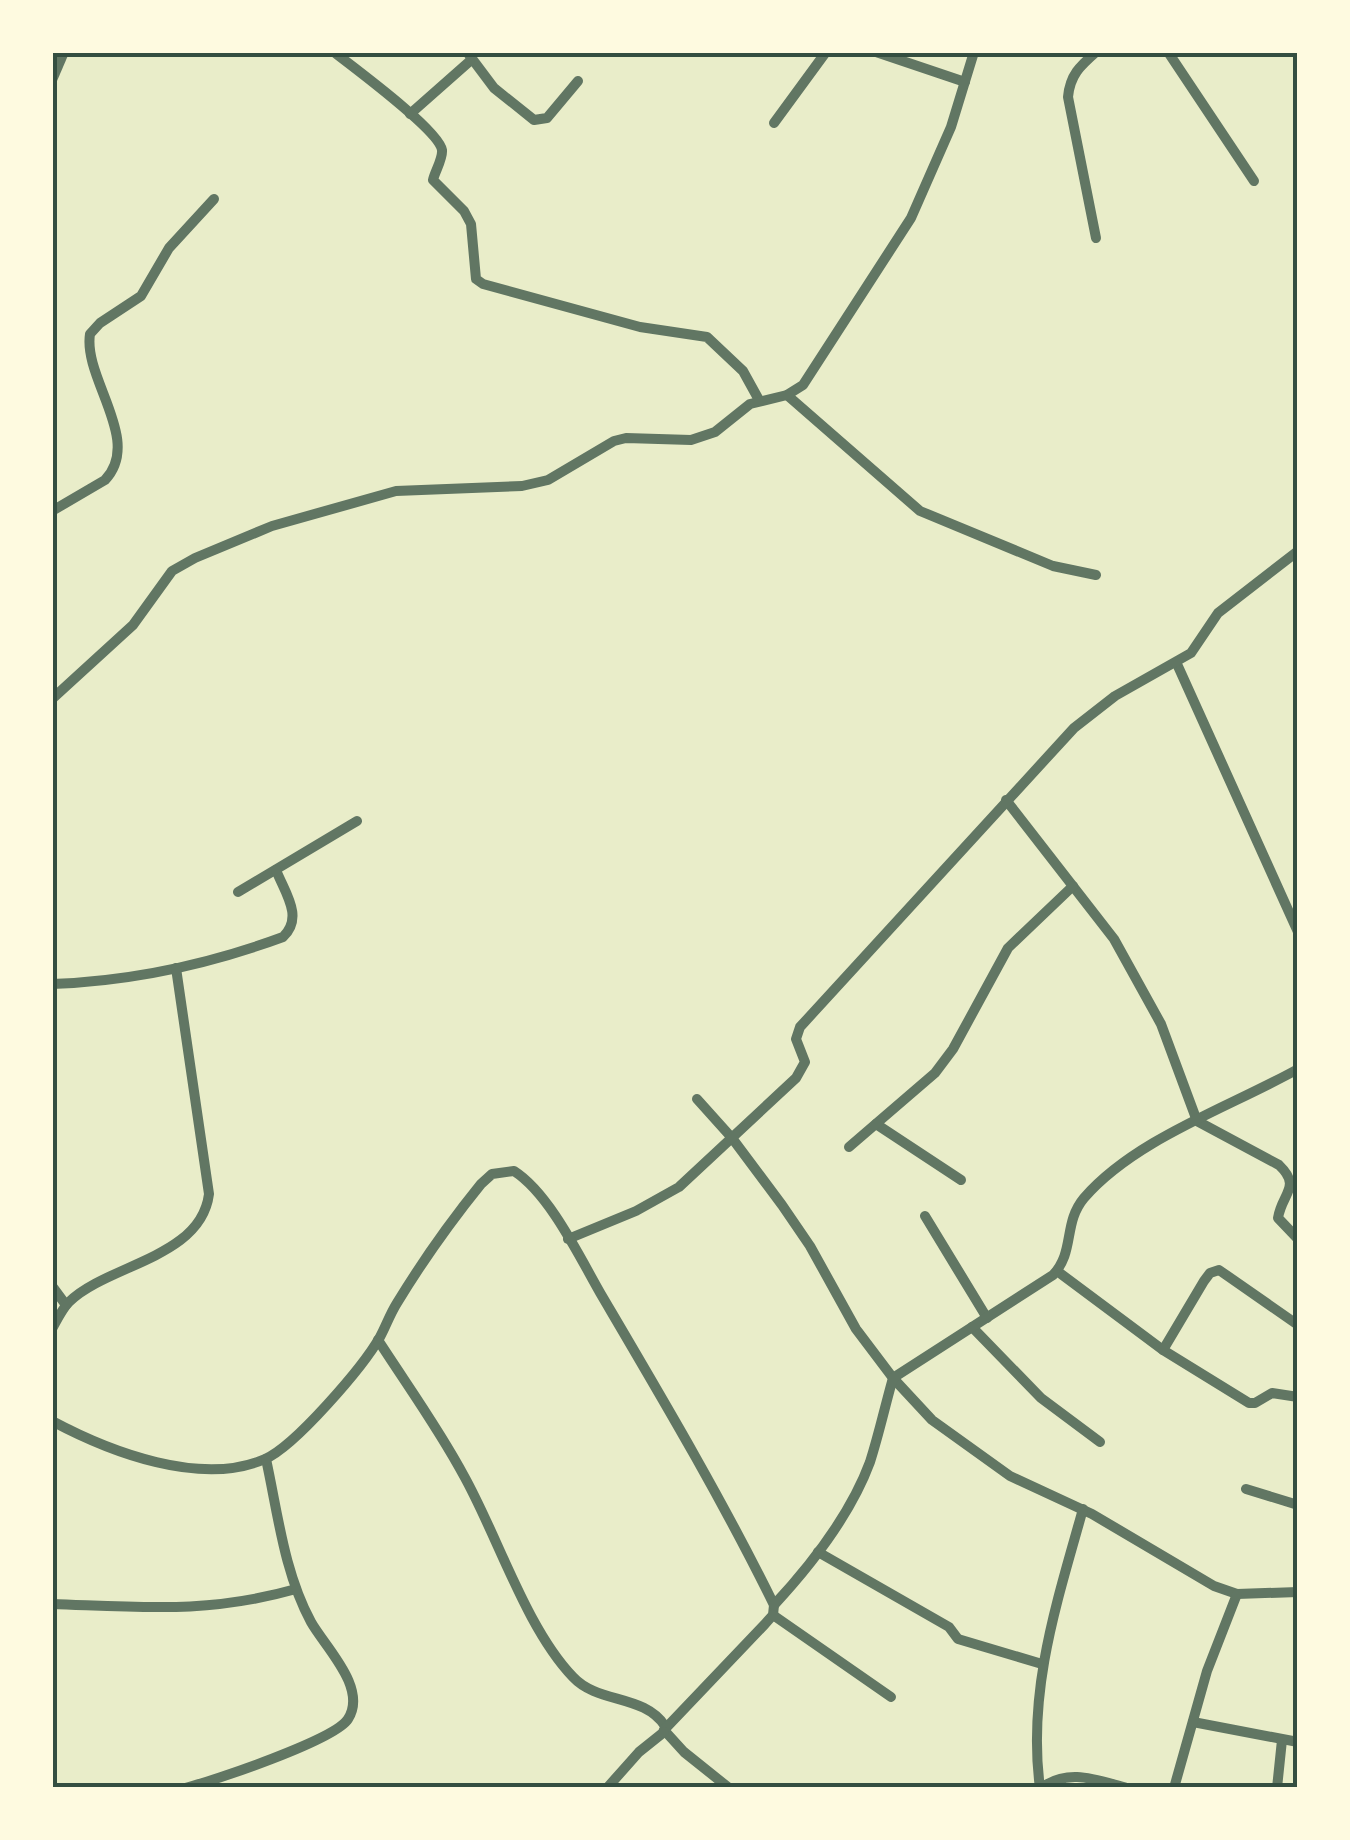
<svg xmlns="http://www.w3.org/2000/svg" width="1350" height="1840" viewBox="0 0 1350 1840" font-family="'Exo 2',sans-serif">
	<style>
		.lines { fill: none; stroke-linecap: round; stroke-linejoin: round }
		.minor { stroke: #617663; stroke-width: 10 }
		.neatline { fill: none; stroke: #344e41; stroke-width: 4 }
	</style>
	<rect width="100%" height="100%" fill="#e9edc9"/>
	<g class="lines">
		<g class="minor">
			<path d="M334,52C353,67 439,130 442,150C443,159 435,171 433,180L464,211L471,224L476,279L483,284L640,327L707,337L743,371L759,400"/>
			<path d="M467,52L494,88L534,120L547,118L578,81"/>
			<path d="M876,52L965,82"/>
			<path d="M1168,52L1254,181"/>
			<path d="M52,80L64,52"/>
			<path d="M410,114L470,61"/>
			<path d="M774,123L826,52"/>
			<path d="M1096,238L1068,97C1070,75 1080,66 1096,52"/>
			<path d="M787,395L920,511L1053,566L1096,575"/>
			<path d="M52,511L105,480C143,440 83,379 90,334L100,323L141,296L169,248L214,199"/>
			<path d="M1177,664L1298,932"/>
			<path d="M52,699L133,625L172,571L195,558L272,526L396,491L522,486L548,480L614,441L626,438L691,440L715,432L750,404L787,395L803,385L911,218L951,127L974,52"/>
			<path d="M1006,800L1114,939L1161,1024L1197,1121L1279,1165C1302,1187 1282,1193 1278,1218L1298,1239"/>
			<path d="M238,892L357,821"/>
			<path d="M52,984C133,981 207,965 283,937C304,917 285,893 276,870"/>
			<path d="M697,1099L732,1138L782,1205L810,1246L856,1329L893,1378L932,1420L1010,1476L1092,1514L1214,1586L1237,1594L1298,1592"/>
			<path d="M876,1124L961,1180"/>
			<path d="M849,1147L935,1073L953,1049L1008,948L1073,886"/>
			<path d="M925,1216L987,1318"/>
			<path d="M568,1239L636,1211L679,1187L796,1078L805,1062L796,1039L800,1027L1074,728L1115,696L1191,653L1218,613L1298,551"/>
			<path d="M1057,1271L1163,1350L1249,1403H1255L1272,1393L1298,1397"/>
			<path d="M52,1286L66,1305"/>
			<path d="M972,1327L1041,1398L1100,1442"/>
			<path d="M52,1329C57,1320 62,1309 69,1302C108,1264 201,1258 209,1194L176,968"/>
			<path d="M378,1340C407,1385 439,1429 464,1476C498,1537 526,1628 573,1677C598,1704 644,1694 665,1726"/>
			<path d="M1163,1350L1204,1281L1210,1273L1219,1270L1298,1325"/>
			<path d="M52,1421C110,1452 201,1487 265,1459C295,1446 363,1367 380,1337C386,1326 390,1314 397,1303C422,1262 451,1221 481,1184L492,1174L514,1171C550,1194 580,1258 602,1296C662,1398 722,1499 774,1605L773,1615L765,1624L664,1730L684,1752L729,1788"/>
			<path d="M1246,1489L1298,1505"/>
			<path d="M818,1552L949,1627L958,1639L1042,1664"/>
			<path d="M52,1604C142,1607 208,1614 296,1589"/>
			<path d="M774,1605C812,1564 850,1516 870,1462C879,1434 885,1406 893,1378L1053,1275C1075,1252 1063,1223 1084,1198C1135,1139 1230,1107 1298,1069"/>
			<path d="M773,1615L891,1697"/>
			<path d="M1193,1722L1298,1742"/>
			<path d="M185,1788C213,1781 335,1740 348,1719C368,1688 325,1647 311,1622C284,1572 278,1514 266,1459"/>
			<path d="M607,1788L639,1752L664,1732"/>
			<path d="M1040,1788C1027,1691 1057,1602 1083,1509"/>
			<path d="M1041,1788C1069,1768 1096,1780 1127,1788"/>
			<path d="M1174,1788L1207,1671L1237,1594"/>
			<path d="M1277,1788L1282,1740"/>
		</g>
	</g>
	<rect width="1350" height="1840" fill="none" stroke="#fefae0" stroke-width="110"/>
	<rect x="55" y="55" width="1240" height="1730" class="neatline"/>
</svg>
